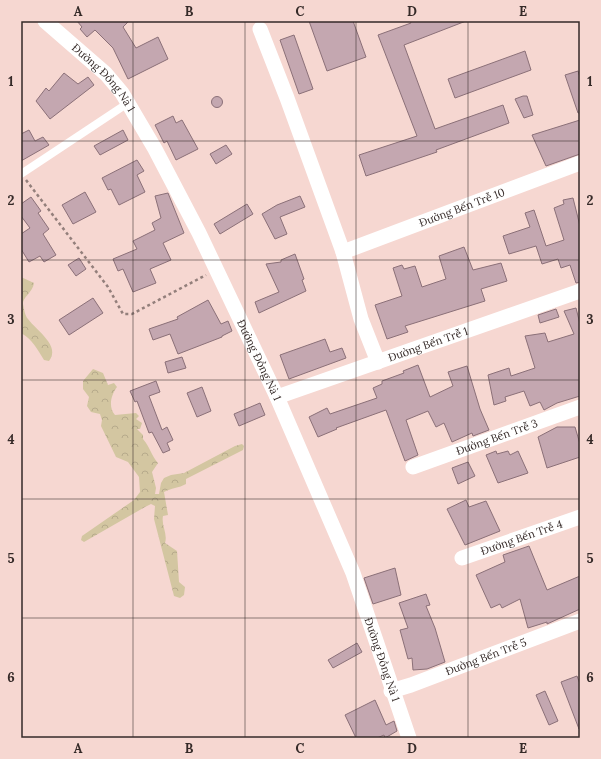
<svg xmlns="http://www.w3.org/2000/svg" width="601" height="759" viewBox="0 0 601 759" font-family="Lora,serif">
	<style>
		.forest { fill: url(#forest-crowns) }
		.building { fill: #c4a7b0; stroke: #8b7078 }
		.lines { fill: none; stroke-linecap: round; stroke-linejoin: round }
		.path { stroke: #937f7b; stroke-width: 2.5; stroke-dasharray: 3 3; stroke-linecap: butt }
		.service { stroke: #fff; stroke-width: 8 }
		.minor { stroke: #fff; stroke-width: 15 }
		.grid { fill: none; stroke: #352a28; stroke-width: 1; stroke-opacity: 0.55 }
		.labels { text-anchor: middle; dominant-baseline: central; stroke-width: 3; stroke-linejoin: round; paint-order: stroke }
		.street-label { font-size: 11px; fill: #352a28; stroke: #f6d7d1 }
		.neatline { fill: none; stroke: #352a28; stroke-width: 1.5 }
		.grid-label { font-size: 13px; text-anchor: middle; font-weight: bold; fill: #352a28 }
	</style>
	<defs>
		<pattern id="forest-crowns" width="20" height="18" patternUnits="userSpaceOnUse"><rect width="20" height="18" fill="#d3c6a1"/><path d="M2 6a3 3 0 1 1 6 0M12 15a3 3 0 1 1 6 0" fill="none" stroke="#b6aa8b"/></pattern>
	</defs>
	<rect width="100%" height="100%" fill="#f6d7d1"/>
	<g class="forest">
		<path d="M21,277L34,283C33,292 22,298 23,304C24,309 25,316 28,319C37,331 61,346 49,361L44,360C38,350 32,339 21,333Z"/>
		<path d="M93,369L103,373L108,385L114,383L117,387C111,395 108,407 115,415L136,413L139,416L136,419L142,423L140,429H137L143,435V439C150,447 151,455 158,463L152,472L156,488L155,494H159L161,483L164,478L171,475L184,473L235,446L242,444L244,446L243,450L186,479V484C179,488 171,488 164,492L168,515L163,516C161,525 168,534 165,543L177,551L179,582L185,587L184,595L180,598L174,596L154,519L155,506L151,504L145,507L84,542L81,540L82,536L134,500L140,492L139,477L128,462L116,457L101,426L102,420L100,414L91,412L87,406L89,397L83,389V381Z"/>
	</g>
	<g class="building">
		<path d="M77,21H129L123,27L136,48L158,37L168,59L128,79L113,48L95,30L87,37L80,29L82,27Z"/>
		<path d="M309,21H353L366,57L327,71Z"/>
		<path d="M410,21H466L404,45L435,129L503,105L509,123L436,150L437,152L366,176L359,155L417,136L378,35L411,23Z"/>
		<path d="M294,35L313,89L299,94L280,40Z"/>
		<path d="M525,51L531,70L455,98L448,79Z"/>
		<path d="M578,71L580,77V113H578L565,75Z"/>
		<path d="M64,73L78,84L88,77L94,85L50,119L36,101L46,88L49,91Z"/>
		<path d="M523,96H527L533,115L524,118L515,99Z"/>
		<circle cx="217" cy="102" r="5.5"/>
		<path d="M173,116L176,123L182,120L198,149L176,160L167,141L164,143L155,125Z"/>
		<path d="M580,120V154L546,166L532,135Z"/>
		<path d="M29,130L35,141L43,137L49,145L21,161V134Z"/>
		<path d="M123,130L128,140L100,155L94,146Z"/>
		<path d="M226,145L232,154L216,164L210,154Z"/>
		<path d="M137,160L144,171L137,175L145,192L119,205L111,189L108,190L102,178Z"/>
		<path d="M85,192L96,212L73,224L62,205Z"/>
		<path d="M168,193L184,233L163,243L171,260L150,269L156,283L133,292L123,269L118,271L113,259L137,249L133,241L155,230L152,223L161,218L155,196Z"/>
		<path d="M300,196L305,207L280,217L287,234L275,239L262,214L277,205Z"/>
		<path d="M31,197L41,211L38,213L49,229L43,234L56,255L44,262L40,256L29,262L21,249V234L30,228L21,216V204Z"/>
		<path d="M573,198L580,226V282L576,283L570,265L561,268L558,259L542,264L536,246L509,254L503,236L530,227L525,213L534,210L546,246L564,240L554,208L564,204L563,200Z"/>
		<path d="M247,204L253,214L220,234L214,224Z"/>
		<path d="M464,247L473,270L501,263L507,281L481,289L485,301L405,326L408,332L387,339L375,305L402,296L393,268L402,265L404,269L415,266L422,287L446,279L439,256Z"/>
		<path d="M295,254L304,279L302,280L306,291L259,313L255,302L279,292L266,264L281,262V260Z"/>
		<path d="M79,258L86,269L76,276L68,265Z"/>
		<path d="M93,298L103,313L69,335L59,320Z"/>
		<path d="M208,300L221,324L228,321L232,331L222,336V337L178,354L170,334L153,340L149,329L178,319L177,317Z"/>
		<path d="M576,308L580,324V396L557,403L544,410L540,402L530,406L524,391L505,397L506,401L494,405L488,375L509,368L511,376L535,368L525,336L545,333L548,342L574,334L564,311Z"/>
		<path d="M556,309L559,317L540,323L538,315Z"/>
		<path d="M325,339L330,352L342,348L346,358L289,379L280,355Z"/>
		<path d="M182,357L186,368L168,373L165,362Z"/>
		<path d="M418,365L430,397L453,386L448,372L467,366L480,409L489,430L473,436L472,433L452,442L444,423L436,427L428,411L406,420L418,455L405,461L386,410L336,428L337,429L318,437L309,417L327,408L330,414L377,398L373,388L382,384V381L404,373L403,371Z"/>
		<path d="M156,381L160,392L149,396L162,430L167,427L173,440L167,443L170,450L163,453L152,432L149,433L137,401L135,402L130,391Z"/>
		<path d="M202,387L211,411L197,417L187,393Z"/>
		<path d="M260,403L265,415L239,426L234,414Z"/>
		<path d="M557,427H575L580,444V457L547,468L538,437Z"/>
		<path d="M496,451L497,454L508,451L510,455L518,451L528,473L498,483L486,455Z"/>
		<path d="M468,462L475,476L458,484L452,468Z"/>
		<path d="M466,500L469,507L486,501L500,531L465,545L447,509Z"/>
		<path d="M529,546L547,590L580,576V609L547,624V622L528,628L520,599L502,608L500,604L491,608L476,575L505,562L503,555Z"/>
		<path d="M395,568L401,595L373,604L364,578Z"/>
		<path d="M426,594L430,605L426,606L435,628L445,662L427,669L413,670L412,658L408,659L400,630L408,628L399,603Z"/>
		<path d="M357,643L362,652L333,668L328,660Z"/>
		<path d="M577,676L580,684L579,729L561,682Z"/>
		<path d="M545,691L558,721L549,725L536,695Z"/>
		<path d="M375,700L386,725L394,721L397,731L385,738L384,735L377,738H356L345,715Z"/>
	</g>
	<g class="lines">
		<path class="path" d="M26,180L108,287L123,314H132L206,275"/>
		<path class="service" d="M21,174L128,103"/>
		<g class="minor">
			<path id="s1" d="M45,21L106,74L122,93L155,149L199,233L277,397L353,573L409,738"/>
			<path d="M260,29L287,98L343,252L361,319L378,362"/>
			<path id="s2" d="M343,252L580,163"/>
			<path id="s3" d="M277,397L580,291"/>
			<path id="s4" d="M413,467L580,407"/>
			<path id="s5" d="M462,558L580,517"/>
			<path id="s6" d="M391,691L411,685L580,621"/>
		</g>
	</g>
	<path class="grid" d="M133,21V738M245,21V738M356,21V738M468,21V738M21,141H580M21,260H580M21,380H580M21,499H580M21,618H580"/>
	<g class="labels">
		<g class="street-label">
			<text stroke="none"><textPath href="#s1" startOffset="82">Đường Đồng Nà 1</textPath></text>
			<text stroke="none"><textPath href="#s2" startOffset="127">Đường Bến Trễ 10</textPath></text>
			<text stroke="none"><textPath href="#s3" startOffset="160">Đường Bến Trễ 1</textPath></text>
			<text stroke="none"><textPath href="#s1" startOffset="406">Đường Đồng Nà 1</textPath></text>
			<text stroke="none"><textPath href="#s4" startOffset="89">Đường Bến Trễ 3</textPath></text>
			<text stroke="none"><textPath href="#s5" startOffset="63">Đường Bến Trễ 4</textPath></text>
			<text stroke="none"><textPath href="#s6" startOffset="101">Đường Bến Trễ 5</textPath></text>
			<text stroke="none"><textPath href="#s1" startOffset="730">Đường Đồng Nà 1</textPath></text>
		</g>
	</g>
	<rect width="601" height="759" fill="none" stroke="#f6d7d1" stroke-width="44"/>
	<rect x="22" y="22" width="557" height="715" class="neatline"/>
	<g class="grid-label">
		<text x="78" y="16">A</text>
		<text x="189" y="16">B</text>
		<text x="300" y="16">C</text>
		<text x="412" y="16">D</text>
		<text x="523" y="16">E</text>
		<text x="11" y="86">1</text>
		<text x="590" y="86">1</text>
		<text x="11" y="205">2</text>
		<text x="590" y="205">2</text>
		<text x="11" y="324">3</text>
		<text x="590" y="324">3</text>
		<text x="11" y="444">4</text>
		<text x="590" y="444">4</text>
		<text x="11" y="563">5</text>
		<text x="590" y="563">5</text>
		<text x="11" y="682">6</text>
		<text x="590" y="682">6</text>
		<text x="78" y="753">A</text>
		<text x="189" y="753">B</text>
		<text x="300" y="753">C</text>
		<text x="412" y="753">D</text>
		<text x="523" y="753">E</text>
	</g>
</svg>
